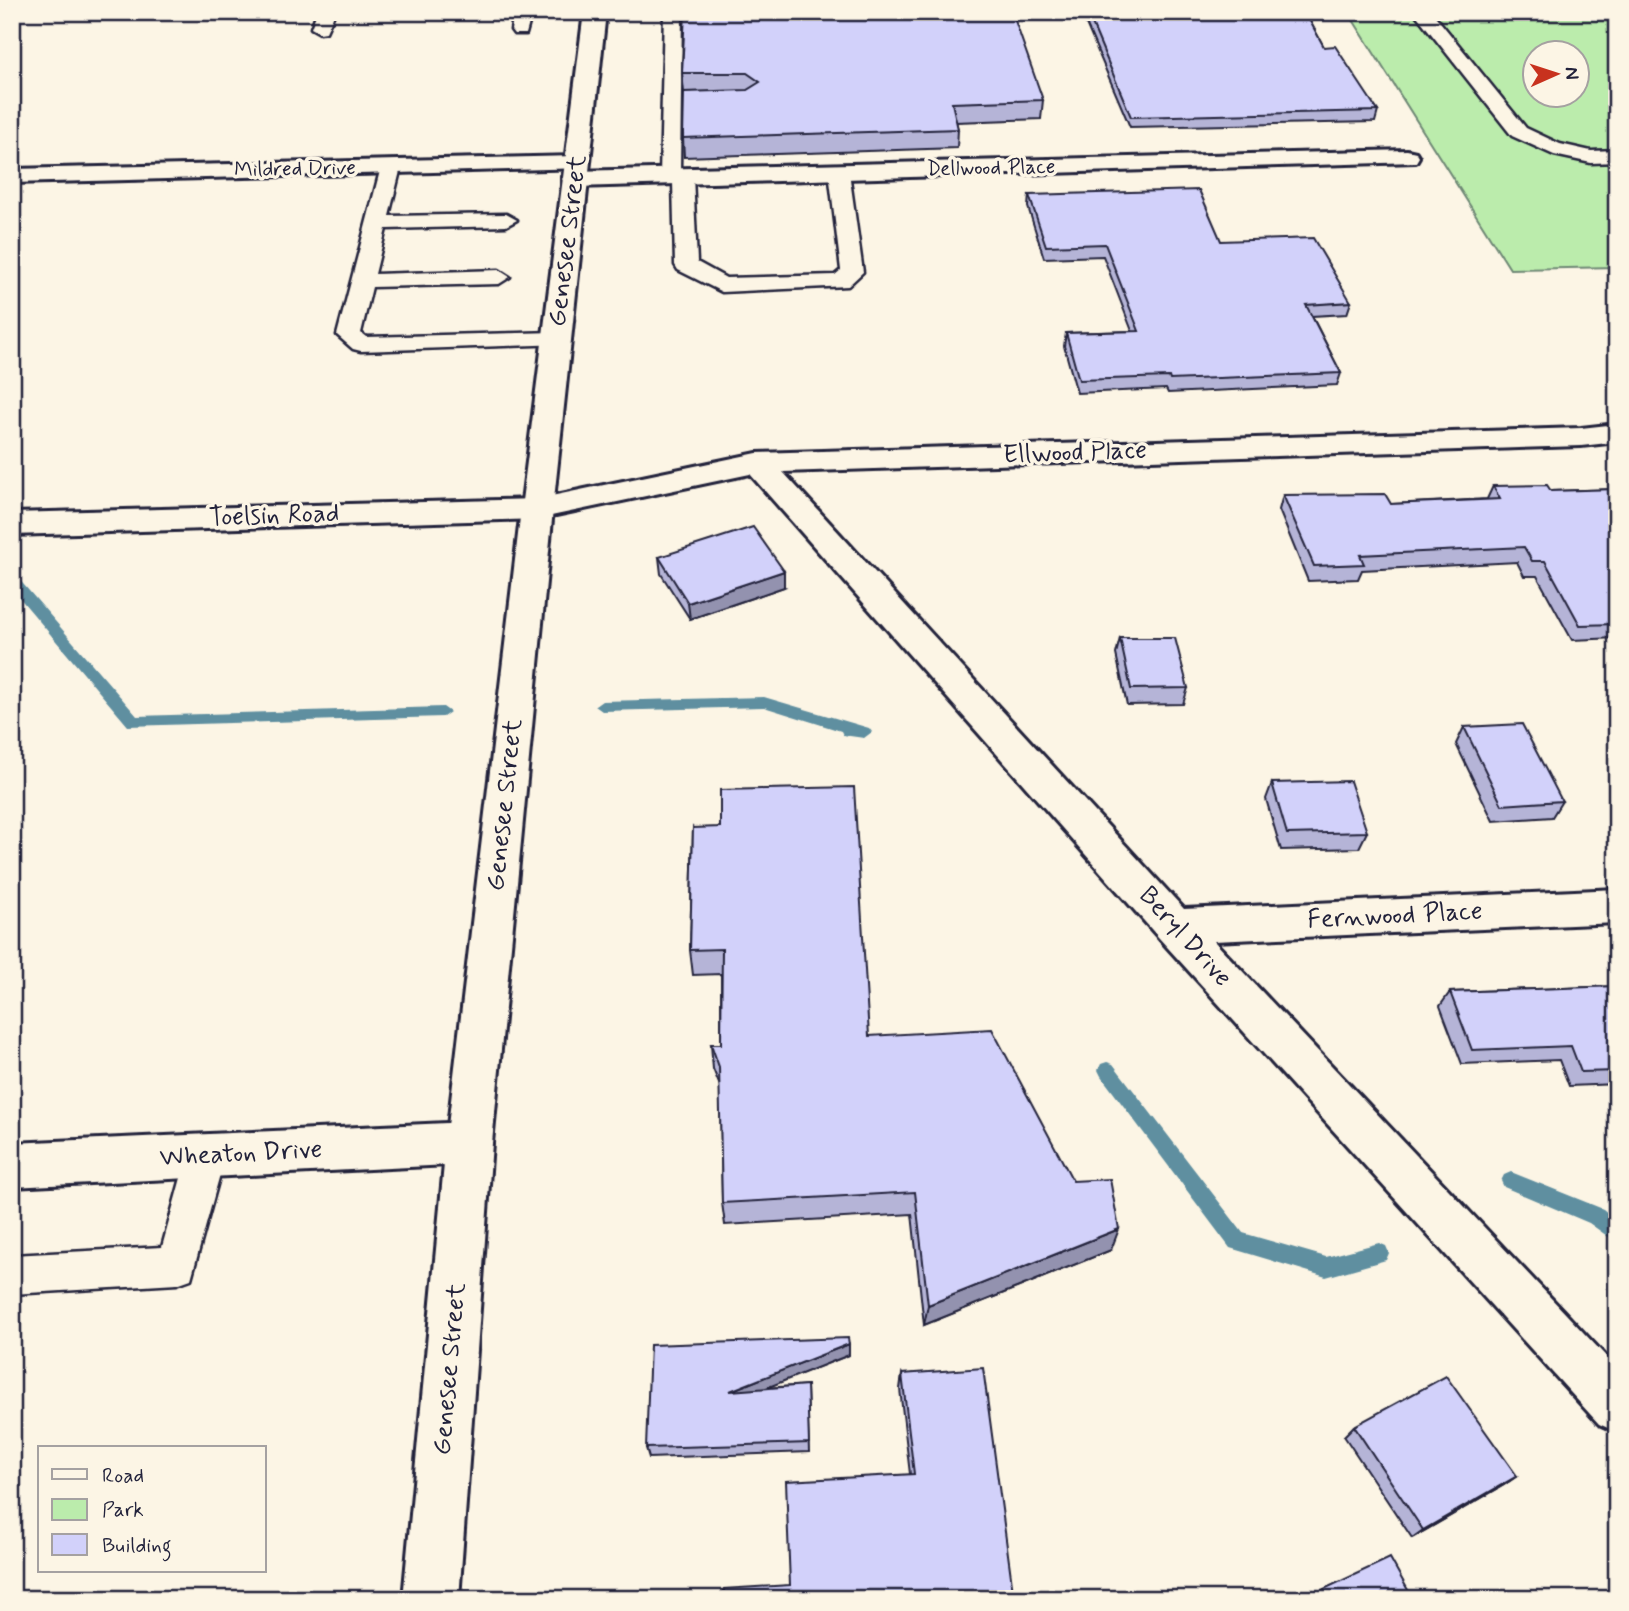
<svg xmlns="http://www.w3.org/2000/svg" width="1629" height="1611" viewBox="0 0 1629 1611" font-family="Mynerve,sans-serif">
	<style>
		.green { fill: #bbecac; stroke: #6e8774; stroke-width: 2; fill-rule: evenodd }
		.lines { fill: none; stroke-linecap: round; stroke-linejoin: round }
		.stream { fill: #5f8fa0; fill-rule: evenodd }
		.lane-casing { stroke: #22223b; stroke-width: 5 }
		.street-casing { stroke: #22223b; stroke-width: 6 }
		.secondary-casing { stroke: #22223b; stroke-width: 6 }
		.lane { fill: #fcf5e5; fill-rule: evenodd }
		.street { fill: #fcf5e5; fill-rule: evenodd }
		.secondary { fill: #fcf5e5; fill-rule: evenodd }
		.wall { fill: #b5b4d7; stroke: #22223b; stroke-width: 2 }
		.shaded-wall { fill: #9392af; stroke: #22223b; stroke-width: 2 }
		.building { fill: #d2d1fa; stroke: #22223b; stroke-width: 2 }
		.labels { text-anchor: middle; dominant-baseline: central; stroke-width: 7; stroke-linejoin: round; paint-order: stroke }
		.far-street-label { font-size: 21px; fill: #22223b; stroke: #fcf5e5 }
		.street-label { font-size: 26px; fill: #22223b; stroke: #fcf5e5 }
	</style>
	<rect width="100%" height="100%" fill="#fcf5e5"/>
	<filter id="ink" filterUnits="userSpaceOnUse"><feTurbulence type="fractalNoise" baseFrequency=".0143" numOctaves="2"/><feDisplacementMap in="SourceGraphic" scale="14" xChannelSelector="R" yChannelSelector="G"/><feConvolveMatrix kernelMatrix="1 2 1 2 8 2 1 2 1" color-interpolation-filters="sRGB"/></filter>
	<g filter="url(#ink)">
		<path class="green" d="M1348,12H1617V267L1510,269ZM1534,52H1576V94H1534Z"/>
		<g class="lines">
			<g class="stream">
				<path d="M12,12H20L12,22Z"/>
				<path d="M12,575L17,577L137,716L443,707L450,712L443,717L128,726L12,589Z"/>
				<path d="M764,697L869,728L872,732L864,738L843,735L841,731L764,707L602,711L595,706L602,701Z"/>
				<path d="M1107,1062L1113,1064L1243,1233L1326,1257L1379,1243L1386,1246L1389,1253L1386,1260L1326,1277L1230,1248L1101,1076L1098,1070L1101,1064Z"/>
				<path d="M1511,1172L1603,1209L1617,1221V1243L1589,1223L1504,1187L1501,1181L1504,1175Z"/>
			</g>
			<defs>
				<g id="lane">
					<path d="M317,12H335L326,32L320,33L311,28Z"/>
					<path d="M514,12H532L526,34H514L511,30Z"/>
					<path d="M664,12H682L680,171L690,172L693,176L697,262L726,278L835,275L841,270L829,172L839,166L849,172L863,272L848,286L722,292L678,270L675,265L673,181L663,180L660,176Z"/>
					<path d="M1414,12H1432L1526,128L1560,144L1591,151L1617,150V162L1591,163L1554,155L1512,136Z"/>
					<path d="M391,161L401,167L389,216L506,214L517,220L506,226L386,229L375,274L499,270L510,277L499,284L372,287L361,333L366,337L556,332L564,334L568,339L564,344L361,351L353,349L337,335L381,167Z"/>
					<path d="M206,1139L219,1144L225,1156L191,1279L177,1284L12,1294V1255L162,1247L187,1156L193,1144Z"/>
				</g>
				<g id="street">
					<path d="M1407,150L1416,152L1419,157L1416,162L575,187L566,184L562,179L566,174L575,171Z"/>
					<path d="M577,156L586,158L589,163L586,168L12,183V169Z"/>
					<path d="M1617,424V442L1581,446L783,472L1184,909L1617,889V923L1214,941L1617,1368V1432L1599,1424L1159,938L750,474L537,519L12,535V513L537,499L757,453L1581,428Z"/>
					<path d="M469,1122L485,1128L492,1143L485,1158L469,1164L12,1187V1143Z"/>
				</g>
				<path id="secondary" d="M584,12H606L553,509L492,1143L459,1599H403L446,1143L521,509Z"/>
			</defs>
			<use href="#lane" class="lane-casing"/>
			<use href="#street" class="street-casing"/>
			<use href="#secondary" class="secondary-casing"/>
			<use href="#lane" class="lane"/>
			<use href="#street" class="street"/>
			<use href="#secondary" class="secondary"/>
		</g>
		<g class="wall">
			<path d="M685,12L1043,100L1041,119L956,122L958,129L957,148L684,157L683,138L684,92L682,73Z"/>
			<path d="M1081,12H1305L1324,47L1378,111L1375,122L1130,127Z"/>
			<path d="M1029,195L1221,241L1351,302L1347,314L1312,316L1341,373L1337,385L1168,393L1166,389L1077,393L1064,346L1066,333L1132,331L1103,256L1044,258L1028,207Z"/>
			<path d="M1493,486L1551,491L1617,489V638L1572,640L1537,576H1524L1517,562L1362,570L1358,579L1308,581L1279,510L1283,495L1391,504L1487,499Z"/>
			<path d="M659,557L784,587L690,619L661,574Z"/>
			<path d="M1120,638L1188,688L1183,704L1127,705L1116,654Z"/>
			<path d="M1464,727L1562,801L1552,817L1493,821L1456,744Z"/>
			<path d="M1272,783L1367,832L1359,848L1281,850L1266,799Z"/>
			<path d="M693,828L869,1036L1111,1250L924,1325L912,1214L725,1225L722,1203L720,1086L713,1069L711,1044H721V974L693,975L690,950Z"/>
			<path d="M1617,986V1084L1569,1086L1559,1060L1462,1064L1440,1006L1450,992Z"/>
			<path d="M849,1344V1355L764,1388L807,1385L809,1452L649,1458L646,1448Z"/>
			<path d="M902,1374L1014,1599L790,1585L910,1474L900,1389Z"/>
			<path d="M1354,1426L1517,1476L1504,1485L1412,1538L1344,1436Z"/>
			<path d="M1324,1589L1413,1599H1315L1314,1597Z"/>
		</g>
		<g class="shaded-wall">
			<path d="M784,571V587L690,619L688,603Z"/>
			<path d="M1119,1229L1111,1250L924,1325L928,1305Z"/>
			<path d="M849,1344V1355L731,1402L730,1391Z"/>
			<path d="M1517,1476L1504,1485L1412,1538L1423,1530Z"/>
		</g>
		<g class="building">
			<path d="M685,12H1012L1043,100L952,103L958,129L683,138L684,92L747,90L760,82L747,73H682Z"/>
			<path d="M1087,12H1305L1324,47L1335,46L1378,111L1131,117Z"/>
			<path d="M1199,190L1221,241L1313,238L1351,302L1306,305L1341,373L1170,380L1169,377L1079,380L1066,333L1139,331L1105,244L1046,246L1029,195Z"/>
			<path d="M1547,485L1551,491L1617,489V593H1611L1617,602V624L1580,625L1545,561H1532L1524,547L1360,555L1364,564L1314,566L1283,495L1385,494L1391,504L1500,499L1493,486Z"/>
			<path d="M753,527L784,571L688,603L659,557Z"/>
			<path d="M1120,638H1175L1188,688L1131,689Z"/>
			<path d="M1522,724L1562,801L1502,805L1464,727Z"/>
			<path d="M1350,781L1367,832L1287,834L1272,783Z"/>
			<path d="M854,787L869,1036L992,1029L1073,1181L1110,1179L1119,1229L928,1305L915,1192L722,1203L719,1067L711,1044H721L722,949L690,950L693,828L720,827V790Z"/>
			<path d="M1617,986V1071L1581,1072L1571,1046L1472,1050L1450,992Z"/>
			<path d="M848,1338L849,1344L730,1391L807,1385L809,1443L646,1448L650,1345Z"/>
			<path d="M983,1368L1014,1599H724V1589L790,1585L786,1481L914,1474L902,1374Z"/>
			<path d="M1446,1376L1517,1476L1423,1530L1354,1426Z"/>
			<path d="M1390,1558L1413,1599H1329L1324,1589Z"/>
		</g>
	</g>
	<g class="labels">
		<g class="far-street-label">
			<text transform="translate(991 168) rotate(-1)">Dellwood Place</text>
			<text transform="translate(295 169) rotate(-1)">Mildred Drive</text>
		</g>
		<g class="street-label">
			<text transform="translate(568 241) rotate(-83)">Genesee Street</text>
			<text transform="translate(1075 453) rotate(-2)">Ellwood Place</text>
			<text transform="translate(274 516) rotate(-2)">Toelsin Road</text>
			<text transform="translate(505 805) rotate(-84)">Genesee Street</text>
			<text transform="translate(1395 916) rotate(-3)">Fernwood Place</text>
			<text transform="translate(1185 937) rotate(48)">Beryl Drive</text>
			<text transform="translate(241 1154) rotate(-3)">Wheaton Drive</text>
			<text transform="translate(450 1369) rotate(-85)">Genesee Street</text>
		</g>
	</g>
	<rect width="1629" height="1611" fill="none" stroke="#fcf5e5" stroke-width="42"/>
	<rect x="21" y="21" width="1587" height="1569" fill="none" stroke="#22223b" stroke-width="2.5" filter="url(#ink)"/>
	<rect x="38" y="1446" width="228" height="126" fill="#fcf5e5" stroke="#a5a1a1" stroke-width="2"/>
	<rect x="52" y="1469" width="35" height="10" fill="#fcf5e5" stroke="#a5a1a1" stroke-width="2"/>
	<text x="102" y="1482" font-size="21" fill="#22223b">Road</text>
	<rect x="52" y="1499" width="35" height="21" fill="#bbecac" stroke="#a5a1a1" stroke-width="2"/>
	<text x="102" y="1516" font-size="21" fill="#22223b">Park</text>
	<rect x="52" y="1534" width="35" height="21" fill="#d2d1fa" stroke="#a5a1a1" stroke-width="2"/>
	<text x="102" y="1552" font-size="21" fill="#22223b">Building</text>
	<g transform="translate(1556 74) rotate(87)"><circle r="33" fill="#fcf5e5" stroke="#a5a1a1" stroke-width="2"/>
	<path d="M0-5L12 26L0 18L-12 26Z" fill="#c8321e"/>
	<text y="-10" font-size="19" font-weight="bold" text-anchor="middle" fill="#22223b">N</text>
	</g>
</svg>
